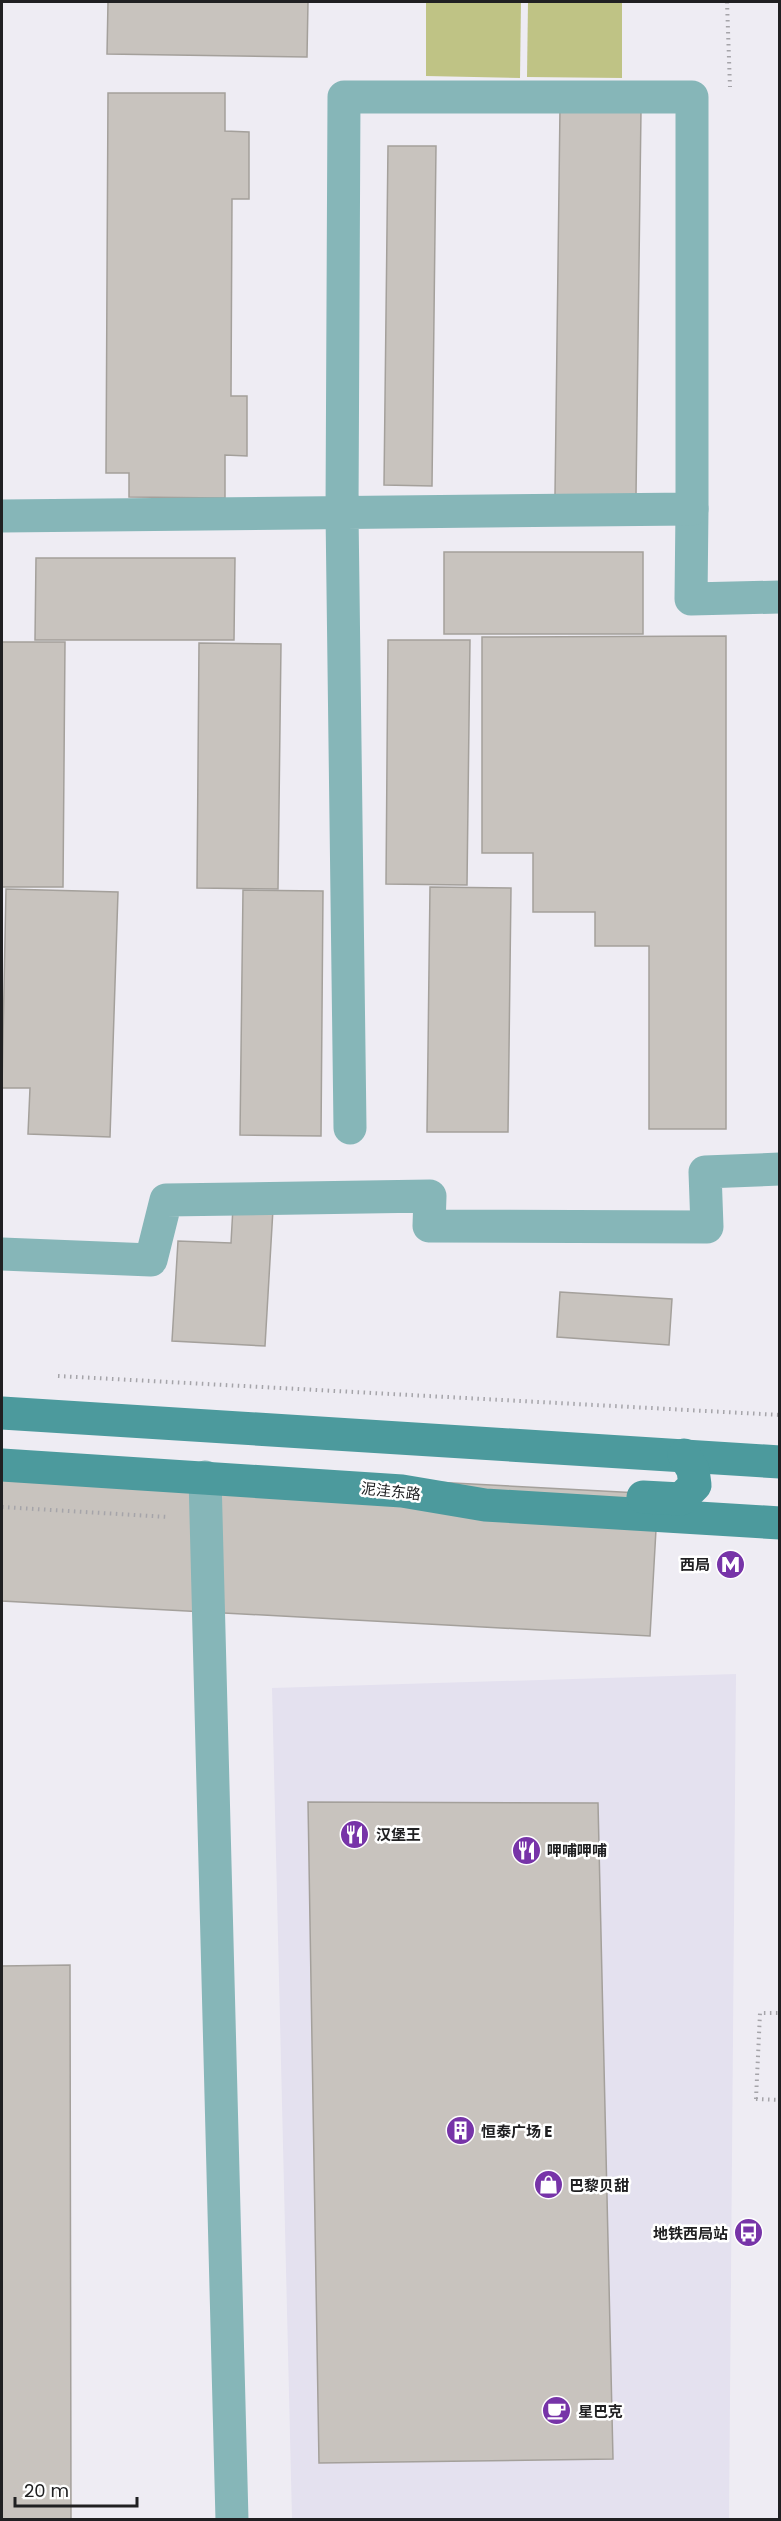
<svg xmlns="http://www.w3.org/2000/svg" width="781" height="2521" viewBox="0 0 781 2521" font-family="Poppins,'Noto Sans SC',sans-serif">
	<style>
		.built { fill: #e4e1ef }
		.green { fill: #bfc385 }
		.building { fill: #c8c3be; stroke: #a4a09b; stroke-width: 1.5 }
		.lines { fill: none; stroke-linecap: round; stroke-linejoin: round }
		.path { stroke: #a5a4a9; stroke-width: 4; stroke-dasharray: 1.5 4.5; stroke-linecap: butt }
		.minor { stroke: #86b6b8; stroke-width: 33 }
		.secondary { stroke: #4c9a9d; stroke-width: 33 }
		.path-bridge { stroke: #a5a4a9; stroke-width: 4; stroke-dasharray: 1.5 4.5; stroke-linecap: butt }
		.labels { text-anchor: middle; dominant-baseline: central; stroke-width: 5; stroke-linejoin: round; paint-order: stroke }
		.street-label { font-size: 15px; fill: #202022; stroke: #fff }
		.poi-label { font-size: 15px; font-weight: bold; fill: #202022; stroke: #fff; text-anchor: start }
	</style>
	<rect width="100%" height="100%" fill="#eeecf3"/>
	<path class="built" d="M736,1674L729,2519H292L272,1688Z"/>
	<g class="green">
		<path d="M426,2H521L520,78L426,76Z"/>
		<path d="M528,2H622V78L527,77Z"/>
	</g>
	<g class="building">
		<path d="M108,2H308L307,57L107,54Z"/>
		<path d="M108,93H225V131L249,132V199H232L231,396H247V456L225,455V498L129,497V473H106Z"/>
		<path d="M560,108L641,110L636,496L555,495Z"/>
		<path d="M388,146H436L432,486L384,485Z"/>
		<rect x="444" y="552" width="199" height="82"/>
		<path d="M36,558H235L234,640H35Z"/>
		<path d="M726,636V1129H649V946H595V912H533V853H482V637Z"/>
		<path d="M388,640H470L467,885L386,884Z"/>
		<path d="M2,642H65L63,887H2Z"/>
		<path d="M199,643L281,644L278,889L197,888Z"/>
		<path d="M430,887L511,888L508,1132H427Z"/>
		<path d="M6,889L118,892L110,1137L28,1134L30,1088H2Z"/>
		<path d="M243,890L323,891L321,1136L240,1135Z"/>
		<path d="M233,1207L273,1209L265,1346L172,1341L178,1241L231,1243Z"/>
		<path d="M560,1292L672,1299L669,1345L557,1337Z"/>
		<path d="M2,1459L658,1494L650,1636L2,1601Z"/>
		<path d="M308,1802L598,1803L613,2459L319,2463Z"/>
		<path d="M70,1965L71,2520H2V1966Z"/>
	</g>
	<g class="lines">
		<g class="path">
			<path d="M727,2L730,87"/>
			<path d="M58,1376L780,1415"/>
			<path d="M2,1507L168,1517"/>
			<path d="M756,2099L780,2100"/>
		</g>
		<g class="minor">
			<path d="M692,509L691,599L780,597"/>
			<path d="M2,516L692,509V97H344L342,512L350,1128"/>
			<path d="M2,1254L151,1260L166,1200L430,1196L429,1226L707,1227L705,1172L780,1169"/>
			<path d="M205,1477L232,2520"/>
		</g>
		<g class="secondary">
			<path d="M2,1413L780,1462"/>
			<path d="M2,1465L402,1491L485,1505L780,1523"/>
			<path d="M643,1497L681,1499L695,1485L693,1470L684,1455"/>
		</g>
		<path class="path-bridge" d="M756,2099L760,2013H780"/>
	</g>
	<defs>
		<symbol id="metro-disc" viewBox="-11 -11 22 22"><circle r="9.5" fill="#7734a8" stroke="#fff"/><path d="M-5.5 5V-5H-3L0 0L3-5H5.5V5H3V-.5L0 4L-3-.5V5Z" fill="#fff"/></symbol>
		<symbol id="restaurant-disc" viewBox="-11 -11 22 22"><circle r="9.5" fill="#7734a8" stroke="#fff"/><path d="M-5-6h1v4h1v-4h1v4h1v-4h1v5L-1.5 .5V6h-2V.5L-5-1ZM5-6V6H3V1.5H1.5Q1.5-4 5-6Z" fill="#fff"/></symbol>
		<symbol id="building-disc" viewBox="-11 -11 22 22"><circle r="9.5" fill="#7734a8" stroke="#fff"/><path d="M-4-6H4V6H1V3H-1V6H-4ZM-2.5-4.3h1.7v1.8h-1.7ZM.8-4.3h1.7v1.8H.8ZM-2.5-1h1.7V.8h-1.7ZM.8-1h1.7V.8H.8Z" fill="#fff"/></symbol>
		<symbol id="shop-disc" viewBox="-11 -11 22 22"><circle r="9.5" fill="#7734a8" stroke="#fff"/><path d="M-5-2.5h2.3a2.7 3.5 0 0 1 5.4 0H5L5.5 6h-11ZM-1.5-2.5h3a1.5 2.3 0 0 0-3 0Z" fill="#fff"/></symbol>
		<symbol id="bus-disc" viewBox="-11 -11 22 22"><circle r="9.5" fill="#7734a8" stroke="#fff"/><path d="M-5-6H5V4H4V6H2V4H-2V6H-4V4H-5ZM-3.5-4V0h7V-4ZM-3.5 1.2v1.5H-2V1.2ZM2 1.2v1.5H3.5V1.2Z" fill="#fff"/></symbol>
		<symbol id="cafe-disc" viewBox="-11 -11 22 22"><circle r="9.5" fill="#7734a8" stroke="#fff"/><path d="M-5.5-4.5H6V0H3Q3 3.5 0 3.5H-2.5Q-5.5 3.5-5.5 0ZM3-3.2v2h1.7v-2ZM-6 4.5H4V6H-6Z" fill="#fff"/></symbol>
	</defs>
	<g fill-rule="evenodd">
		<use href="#metro-disc" x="714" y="1548" width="33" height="33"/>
		<use href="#restaurant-disc" x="338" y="1818" width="33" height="33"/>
		<use href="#restaurant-disc" x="510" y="1834" width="33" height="33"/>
		<use href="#building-disc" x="444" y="2114" width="33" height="33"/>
		<use href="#shop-disc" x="532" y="2168" width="33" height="33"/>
		<use href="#bus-disc" x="732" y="2216" width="33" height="33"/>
		<use href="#cafe-disc" x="540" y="2394" width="33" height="33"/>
	</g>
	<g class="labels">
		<g class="street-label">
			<text transform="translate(391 1491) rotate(6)">泥洼东路</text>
		</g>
		<g class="poi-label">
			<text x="710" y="1564" text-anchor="end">西局</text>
			<text x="376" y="1834">汉堡王</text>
			<text x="547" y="1850">呷哺呷哺</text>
			<text x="481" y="2131">恒泰广场 E</text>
			<text x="569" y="2185">巴黎贝甜</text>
			<text x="728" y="2233" text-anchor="end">地铁西局站</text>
			<text x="578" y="2411">星巴克</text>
		</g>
	</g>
	<rect width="781" height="2521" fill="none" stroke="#202022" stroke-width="6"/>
	<path d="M15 2497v9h122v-9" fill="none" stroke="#202022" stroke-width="3"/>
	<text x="24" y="2497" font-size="18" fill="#202022" stroke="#ffffff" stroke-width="4.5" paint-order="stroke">20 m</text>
</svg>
